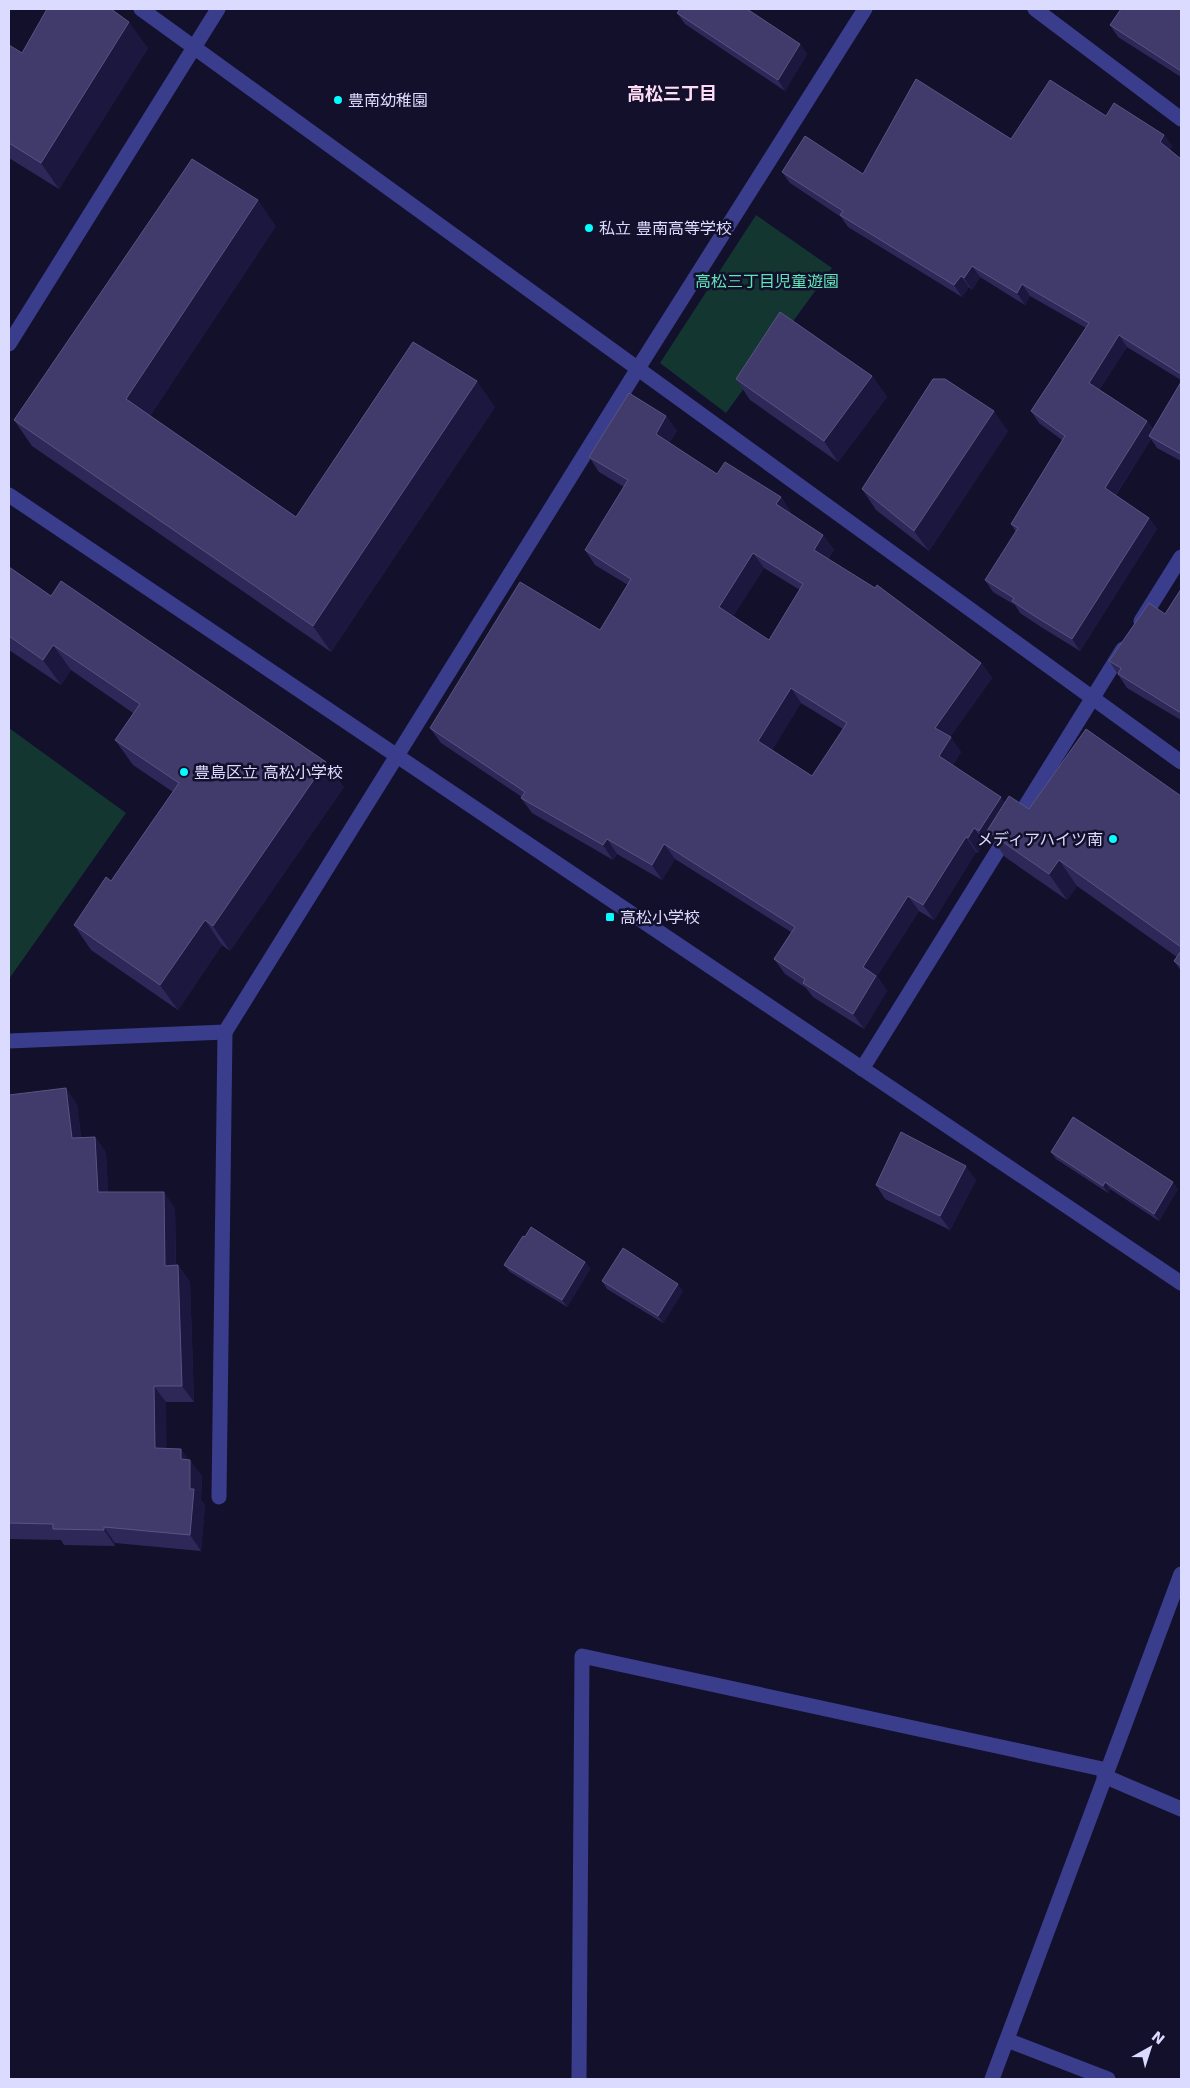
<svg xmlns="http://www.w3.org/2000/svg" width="1190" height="2088" viewBox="0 0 1190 2088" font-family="'DejaVu Sans','Noto Sans JP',sans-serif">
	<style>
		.green { fill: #133631 }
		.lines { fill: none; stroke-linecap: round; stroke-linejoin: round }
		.minor { stroke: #393d8c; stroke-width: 15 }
		.wall { fill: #2e2859; fill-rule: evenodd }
		.shaded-wall { fill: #1b173f }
		.building { fill: #413b6b; stroke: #595482; fill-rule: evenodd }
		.poi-dot { fill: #06fcff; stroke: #12102b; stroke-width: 2 }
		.labels { text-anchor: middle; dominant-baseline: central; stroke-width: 5; stroke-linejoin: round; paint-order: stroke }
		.poi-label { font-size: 16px; fill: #dbdaff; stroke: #12102b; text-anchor: start }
		.park-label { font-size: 16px; fill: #60e5b8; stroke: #12102b }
		.neighbourhood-label { font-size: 18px; font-weight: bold; fill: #ffdcf5; stroke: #12102b }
	</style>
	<rect width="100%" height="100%" fill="#12102b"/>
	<g class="green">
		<path d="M756,215L832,268L726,413L660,363Z"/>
		<path d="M9,728L126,813L9,979Z"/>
	</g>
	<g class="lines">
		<g class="minor">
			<path d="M141,9L1181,762"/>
			<path d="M1035,9L1181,119"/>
			<path d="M9,344L218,9"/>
			<path d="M9,495L1181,1283"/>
			<path d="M1141,621L1181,557"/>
			<path d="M9,1041L225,1032L637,370L865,9"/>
			<path d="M862,1069L1123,649"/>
			<path d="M219,1497L225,1032"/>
			<path d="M1104,1776L1181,1809"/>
			<path d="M1007,2040L1108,2079"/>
			<path d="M579,2079L582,1656L1107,1770"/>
			<path d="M992,2079L1181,1574"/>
		</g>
	</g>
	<g class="wall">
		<path d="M676,9H747L800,44L807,54L785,91L685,24L677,13L679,11Z"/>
		<path d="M1181,9V77L1118,37L1110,25Z"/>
		<path d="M9,45L22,53L148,48L59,189L9,158Z"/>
		<path d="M1106,116L1164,135L1172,146L1170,150L1181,159V380L1127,347L1099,390L1147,421L1153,429L1181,382V461L1157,448L1151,439L1116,495L1149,518L1157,529L1080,651L1041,627L1020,613L1015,605L993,592L985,580L1016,532L1011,524L1062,440L1039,423L1031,411L1086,328L1030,296L1025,305L980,277L972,290L969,287L962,297L848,227L841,217L790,183L782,172L863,174Z"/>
		<path d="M276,226L150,416L296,517L495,407L331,652L32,446L14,420Z"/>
		<path d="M872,376L887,397L838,462L750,400L736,379Z"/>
		<path d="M666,416L677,431L669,443L717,474L781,497L791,512L790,513L823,535L834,550L828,559L981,663L992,678L950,737L961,752L953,765L1005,802L1029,809L1181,796V971L1174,961L1177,957L1077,886L1067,900L1005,857L993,840L990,846L984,842L978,853L976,852L934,920L919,911L877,976L887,991L864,1029L813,997L806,988L785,974L774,959L791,932L675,859L662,880L617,854L613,860L532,813L521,798L522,797L441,743L430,728L600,630L628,585L595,565L585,550L624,487L599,472L589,457ZM764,568L800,590L769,640L733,616ZM801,703L843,729L812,776L772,750Z"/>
		<path d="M1008,431L929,551L876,510L862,489Z"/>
		<path d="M9,567L51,596L344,787L230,951L222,945L178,1010L91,950L74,925L111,881L173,792L133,765L115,740L133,713L71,670L61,685L9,650Z"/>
		<path d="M1181,589V720L1127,688L1109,661L1165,614Z"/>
		<path d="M9,1095L77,1104L81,1137H95L106,1153L108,1192L175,1208L176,1266L178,1265L190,1282L194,1402H166V1449L189,1460L202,1476L201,1500L205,1505L201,1551L115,1543V1546L64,1545L61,1540L9,1539Z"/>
		<path d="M1051,1152L1178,1189L1159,1221L1110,1189L1108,1193L1056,1159Z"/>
		<path d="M976,1180L950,1230L885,1199L876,1185Z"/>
		<path d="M585,1262L590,1269L567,1307L510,1272L504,1265Z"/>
		<path d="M602,1281L683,1291L663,1323L607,1289Z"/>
	</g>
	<g class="shaded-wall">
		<path d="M129,22L148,48L59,189L41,163Z"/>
		<path d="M800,44L807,54L785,91L778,80Z"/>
		<path d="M1164,135L1172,146L1168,154L1160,142Z"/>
		<path d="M258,200L276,226L144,425L126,399Z"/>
		<path d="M972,266L980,277L972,290L964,278Z"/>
		<path d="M961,276L969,287L962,297L954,285Z"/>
		<path d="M1022,284L1030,296L1025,305L1017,293Z"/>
		<path d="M1119,335L1127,347L1097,394L1089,383Z"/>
		<path d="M872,376L887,397L838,462L824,441Z"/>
		<path d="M477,381L495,407L331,652L313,626Z"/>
		<path d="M994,411L1008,431L929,551L914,531Z"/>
		<path d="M666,416L677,431L666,449L656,434Z"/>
		<path d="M1147,421L1155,432L1149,436L1151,439L1113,499L1105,488Z"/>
		<path d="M781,497L791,512L787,519L776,504Z"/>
		<path d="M1149,518L1157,529L1080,651L1072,639Z"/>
		<path d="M823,535L834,550L824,564L814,550Z"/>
		<path d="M753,553L764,568L729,622L719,607Z"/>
		<path d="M53,645L71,670L61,685L43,660Z"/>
		<path d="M981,663L992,678L946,743L935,728Z"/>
		<path d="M791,688L801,703L769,756L758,741Z"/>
		<path d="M951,737L961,752L949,771L939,756Z"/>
		<path d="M326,762L344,787L230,951L213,926Z"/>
		<path d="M1001,797L1011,812L987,831L993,840L990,846L979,831Z"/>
		<path d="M974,828L984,842L978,853L968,838Z"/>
		<path d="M966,837L976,852L934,920L923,905Z"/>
		<path d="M607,839L617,854L613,860L603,845Z"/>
		<path d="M664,844L675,859L662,880L652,865Z"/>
		<path d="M1059,860L1077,886L1067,900L1049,874Z"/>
		<path d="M908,896L919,911L877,976L887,991L864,1029L853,1014L863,967Z"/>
		<path d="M205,920L222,945L178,1010L160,985Z"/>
		<path d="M66,1088L77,1104L83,1154L72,1138Z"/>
		<path d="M95,1137L106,1153L109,1208L98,1192Z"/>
		<path d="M966,1166L976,1180L950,1230L940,1216Z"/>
		<path d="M1105,1182L1110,1189L1108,1193L1103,1186Z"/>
		<path d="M1173,1182L1178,1189L1159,1221L1154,1214Z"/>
		<path d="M164,1192L175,1208L176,1282L165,1266Z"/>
		<path d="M585,1262L590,1269L567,1307L562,1300Z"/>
		<path d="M178,1265L190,1282L194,1402L182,1386Z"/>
		<path d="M678,1284L683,1291L663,1323L658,1316Z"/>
		<path d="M154,1386L166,1402L167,1464L155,1448Z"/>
		<path d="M181,1449L190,1462V1460L202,1476L201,1500L205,1505L201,1551L190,1535V1489L181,1459Z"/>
		<path d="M104,1527L115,1543V1546L104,1530Z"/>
	</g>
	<g class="building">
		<path d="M47,9H111L129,22L41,163L9,143V45L22,53Z"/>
		<path d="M680,9H747L800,44L778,80L677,13Z"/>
		<path d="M1121,9H1181V71L1110,25Z"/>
		<path d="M916,79L1011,139L1050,80L1106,116L1114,103L1164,135L1160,142L1181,159V374L1119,335L1089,383L1147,421L1105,488L1149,518L1072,639L1033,615L1012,601L1014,598L985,580L1018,528L1011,524L1065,436L1031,411L1089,323L1022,284L1017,293L972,266L964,278L961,276L954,285L840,215L843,211L782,172L805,136L863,174Z"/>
		<path d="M192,159L258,200L126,399L296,517L413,342L477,381L313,626L14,420Z"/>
		<path d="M780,312L872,376L824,441L736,379Z"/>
		<path d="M933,379H945L994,411L914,531L862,489Z"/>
		<path d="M1181,382V454L1149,436Z"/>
		<path d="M629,393L666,416L656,434L717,474L725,462L781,497L776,504L823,535L814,550L875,588L877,585L981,663L935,728L951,737L939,756L1001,797L979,831L974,828L968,838L966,837L923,905L908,896L863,967L876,976L853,1014L803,983L805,979L774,959L795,927L664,844L652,865L607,839L603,845L521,798L525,792L430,728L520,582L600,630L631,579L585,550L628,480L589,457ZM753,553L803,584L769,640L719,607ZM791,688L847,723L812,776L758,741Z"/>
		<path d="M9,567L51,596L61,581L326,762L213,926L205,920L160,985L74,925L106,877L111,881L179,783L115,740L140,704L53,645L43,660L9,636Z"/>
		<path d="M1181,589V713L1118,674L1121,668L1109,661L1149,603L1165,614Z"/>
		<path d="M1086,729L1181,796V947L1059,860L1049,874L987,831L1009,796L1029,809Z"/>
		<path d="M1181,951V966L1174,961Z"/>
		<path d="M66,1088L72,1138L95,1137L98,1192H164L165,1266L178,1265L182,1386H154L155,1448L181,1449V1459L190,1460V1489H194L190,1535L104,1527V1530L53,1529V1524L9,1523V1095Z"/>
		<path d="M1073,1117L1173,1182L1154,1214L1105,1182L1103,1186L1051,1152Z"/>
		<path d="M901,1132L966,1166L940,1216L876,1185Z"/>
		<path d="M531,1227L585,1262L562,1300L504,1265L523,1236L525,1237Z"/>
		<path d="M623,1248L678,1284L658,1316L602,1281Z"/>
	</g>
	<g class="poi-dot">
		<circle cx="338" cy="100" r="5"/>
		<circle cx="589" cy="228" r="5"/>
		<circle cx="184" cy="772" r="5"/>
		<circle cx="1113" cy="839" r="5"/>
		<rect x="605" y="912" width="10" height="10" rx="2.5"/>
	</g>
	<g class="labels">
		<g class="poi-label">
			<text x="348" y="100">豊南幼稚園</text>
			<text x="599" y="228">私立 豊南高等学校</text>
			<text x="194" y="772">豊島区立 高松小学校</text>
			<text x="1103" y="839" text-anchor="end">メディアハイツ南</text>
			<text x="620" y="917">高松小学校</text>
		</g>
		<g class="park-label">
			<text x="767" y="281">高松三丁目児童遊園</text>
		</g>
		<g class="neighbourhood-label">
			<text x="672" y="93">高松三丁目</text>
		</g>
	</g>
	<rect width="1190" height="2088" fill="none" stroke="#dbdaff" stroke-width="20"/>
	<g transform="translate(1150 2048) rotate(39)" stroke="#12102b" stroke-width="4" paint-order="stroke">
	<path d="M0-4L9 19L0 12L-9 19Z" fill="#dbdaff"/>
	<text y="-8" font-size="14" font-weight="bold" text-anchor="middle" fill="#dbdaff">N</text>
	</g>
</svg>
